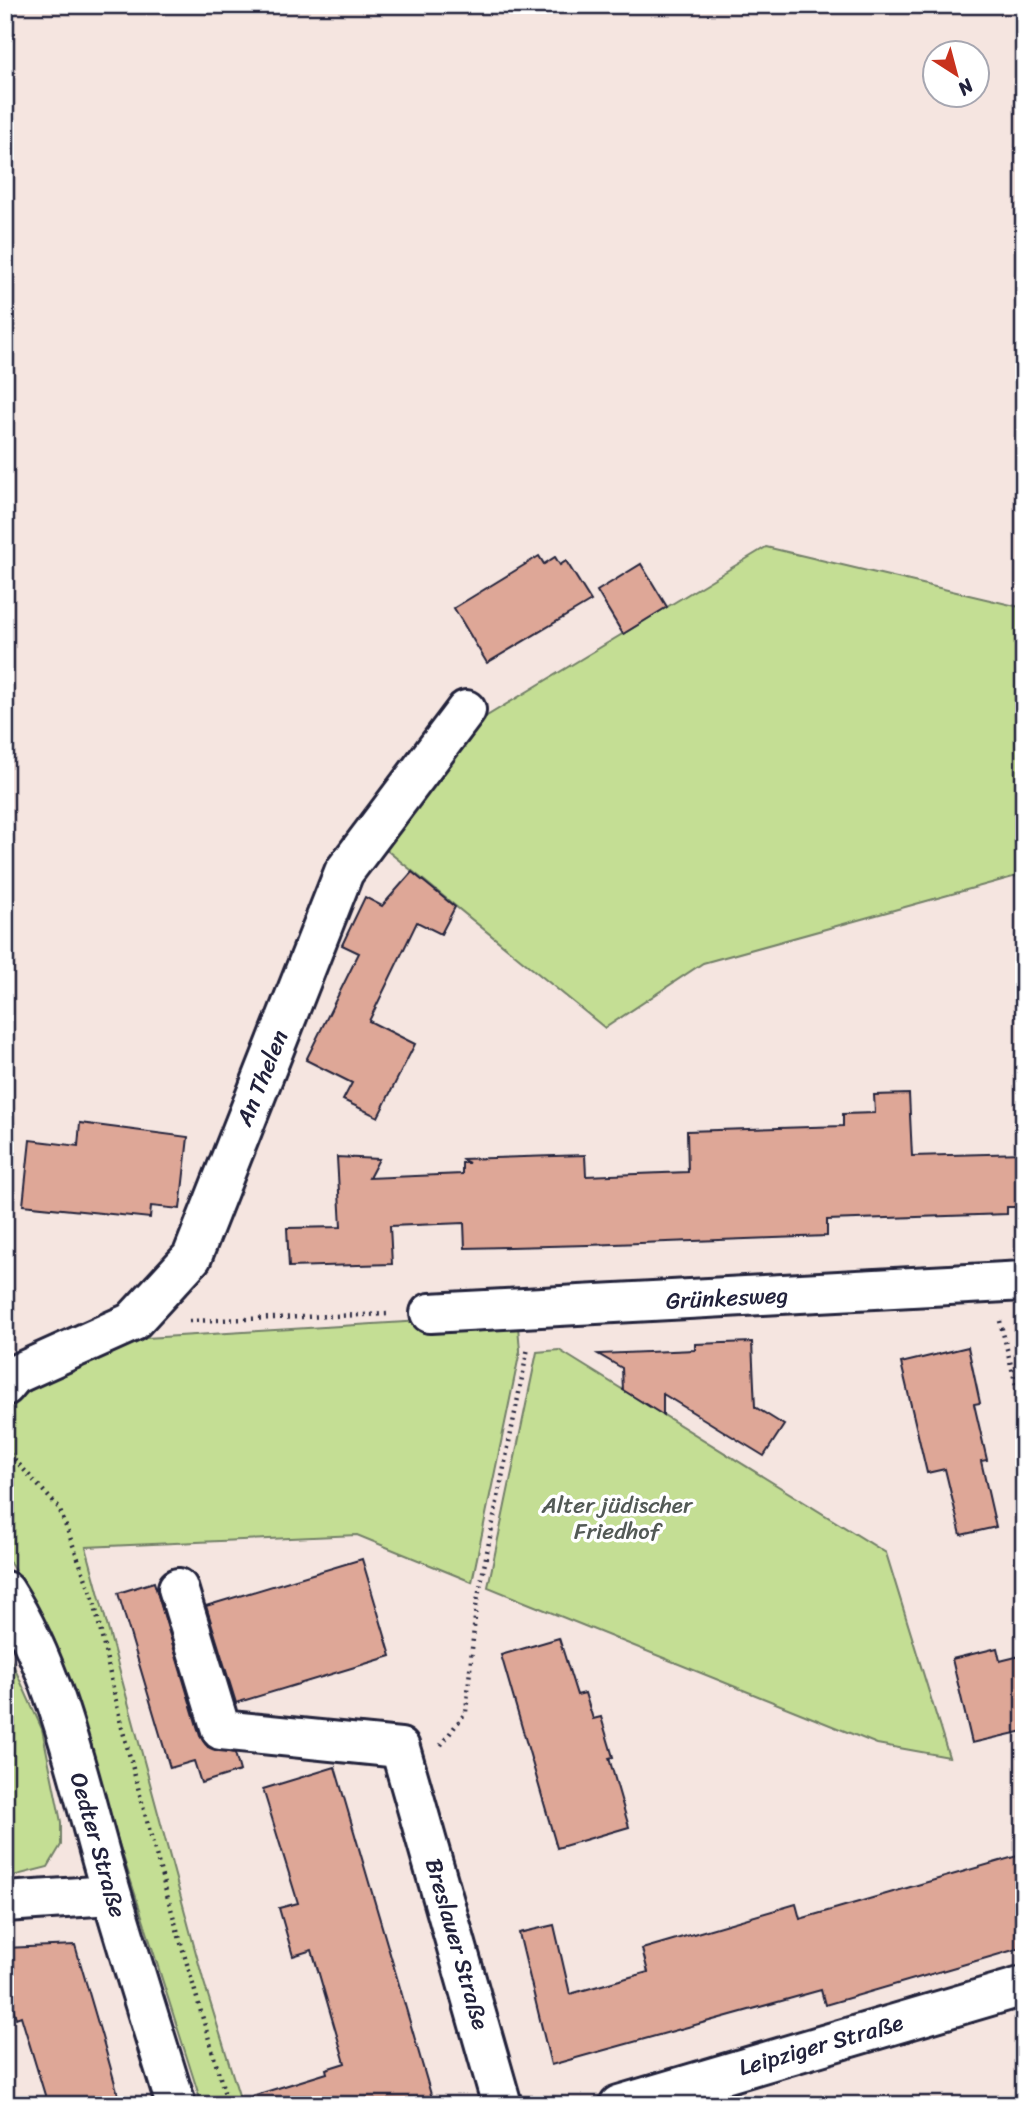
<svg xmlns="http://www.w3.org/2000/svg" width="1029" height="2110" viewBox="0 0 1029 2110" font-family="Sriracha,sans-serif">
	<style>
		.green { fill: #c4de94; stroke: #738068; stroke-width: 2 }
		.building { fill: #dea797; stroke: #22223b; stroke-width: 2 }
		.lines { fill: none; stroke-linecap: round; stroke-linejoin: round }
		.minor-casing { stroke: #22223b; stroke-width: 44 }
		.major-casing { stroke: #22223b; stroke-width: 44 }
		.path { stroke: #22223b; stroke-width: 4.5; stroke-dasharray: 2 5; stroke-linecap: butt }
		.minor { stroke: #fff; stroke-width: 38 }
		.major { stroke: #fff; stroke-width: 38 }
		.labels { text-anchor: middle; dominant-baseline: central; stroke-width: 7; stroke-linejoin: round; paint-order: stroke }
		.street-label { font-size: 23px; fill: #22223b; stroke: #fff }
		.park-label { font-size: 23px; fill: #535a56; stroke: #fff }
	</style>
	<rect width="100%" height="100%" fill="#f5e5e0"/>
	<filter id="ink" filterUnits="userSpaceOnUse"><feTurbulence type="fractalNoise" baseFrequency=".0143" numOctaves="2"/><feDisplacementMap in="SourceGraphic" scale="14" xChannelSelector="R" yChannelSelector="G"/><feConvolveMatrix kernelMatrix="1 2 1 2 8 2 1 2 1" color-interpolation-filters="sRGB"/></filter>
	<g filter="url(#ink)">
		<g class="green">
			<path d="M766,547L1024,608V874L703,963L605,1028L378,843L477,722Z"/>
			<path d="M504,1316L518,1326L520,1351L472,1582L357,1535L86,1547L203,1979L242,2105H202L54,1639L5,1554V1409L41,1383L146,1338Z"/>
			<path d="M559,1350L886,1553L949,1757L877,1744L488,1587L537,1352Z"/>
			<path d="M5,1647L42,1729L61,1822V1845L48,1867L5,1878Z"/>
		</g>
		<g class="building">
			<path d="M539,556L544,564L555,557L560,565L566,561L591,601L487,663L454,608Z"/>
			<path d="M641,564L667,607L623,634L597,591Z"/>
			<path d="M412,872L455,907L441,934L417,922L369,1021L415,1044L378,1117L343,1100L352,1083L306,1060L359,953L342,945L365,897L382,906Z"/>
			<path d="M909,1094L912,1156L1024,1153V1207H1007V1214L827,1220V1236L588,1245L465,1248L464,1223L390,1226L392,1264L289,1267L287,1228L341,1227L337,1157L379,1159L369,1178L462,1174V1163H469L461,1159L585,1155L586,1176L688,1172L687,1131L843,1126V1114L875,1113L874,1095Z"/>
			<path d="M80,1123L188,1137L180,1209L151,1206L150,1218L23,1205L30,1140L78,1146Z"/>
			<path d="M752,1342L755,1407L784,1425L764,1456L663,1394V1415L623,1390L622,1368L598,1354L695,1350V1344Z"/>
			<path d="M968,1347L980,1403L974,1404L987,1460L981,1461L996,1527L961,1535L945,1469L927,1473L901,1363Z"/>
			<path d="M362,1559L391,1656L236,1703L206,1606Z"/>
			<path d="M154,1582L200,1736L208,1747L235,1753L240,1771L201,1783L194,1761L170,1768L118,1593Z"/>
			<path d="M559,1638L577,1695L585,1693L593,1719L601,1717L613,1757L609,1758L629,1827L557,1848L501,1655Z"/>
			<path d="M997,1648L1000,1661L1024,1655V1731L972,1743L952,1659Z"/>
			<path d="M335,1767L398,1981L434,2105H253L252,2096L327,2073L326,2069L345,2063L312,1950L293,1956L279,1908L298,1903L263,1789Z"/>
			<path d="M1024,1854V1947L825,2005L821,1990L551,2065L519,1933L554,1925L570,1994L648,1972L642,1949L796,1904L800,1919Z"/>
			<path d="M75,1945L102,2037L121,2105H48L21,2016L16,2018L5,1981V1948Z"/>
		</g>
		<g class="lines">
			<defs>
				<g id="minor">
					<path d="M430,1313L1024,1281"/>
					<path d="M5,1386L14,1375L132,1322L192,1257L344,872L466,710"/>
					<path d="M178,1588L221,1730L400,1748L502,2105"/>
					<path d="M5,1902L111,1895"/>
					<path d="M619,2105L1024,1986"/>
				</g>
				<path id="major" d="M5,1591C55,1669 77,1772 102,1861C125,1942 151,2023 176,2105"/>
			</defs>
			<use href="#minor" class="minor-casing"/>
			<use href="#major" class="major-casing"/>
			<g class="path">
				<path d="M189,1321L390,1314"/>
				<path d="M1000,1321L1024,1417"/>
				<path d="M5,1449L59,1508L94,1601L121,1724L165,1888L228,2105"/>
				<path d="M441,1745L466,1712L476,1607L528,1348"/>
			</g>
			<use href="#minor" class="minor"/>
			<use href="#major" class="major"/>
		</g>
	</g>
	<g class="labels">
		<g class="street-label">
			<text transform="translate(262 1078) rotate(-68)">An Thelen</text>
			<text transform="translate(727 1298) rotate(-3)">Grünkesweg</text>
			<text transform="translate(98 1845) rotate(74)">Oedter Straße</text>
			<text transform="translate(457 1944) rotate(74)">Breslauer Straße</text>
			<text transform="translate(821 2045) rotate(-16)">Leipziger Straße</text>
		</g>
		<g class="park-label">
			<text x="617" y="1505">Alter jüdischer<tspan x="617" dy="26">Friedhof</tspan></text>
		</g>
	</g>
	<rect width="1029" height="2110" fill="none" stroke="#fff" stroke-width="28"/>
	<rect x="14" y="14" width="1001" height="2082" fill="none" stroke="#22223b" stroke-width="2.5" filter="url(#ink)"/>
	<g transform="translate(956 74) rotate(144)"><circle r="33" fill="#ffffff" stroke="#a7a7b1" stroke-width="2"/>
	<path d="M0-5L12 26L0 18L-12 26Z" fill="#c8321e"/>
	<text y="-10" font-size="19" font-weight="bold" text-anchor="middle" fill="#22223b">N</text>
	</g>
</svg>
